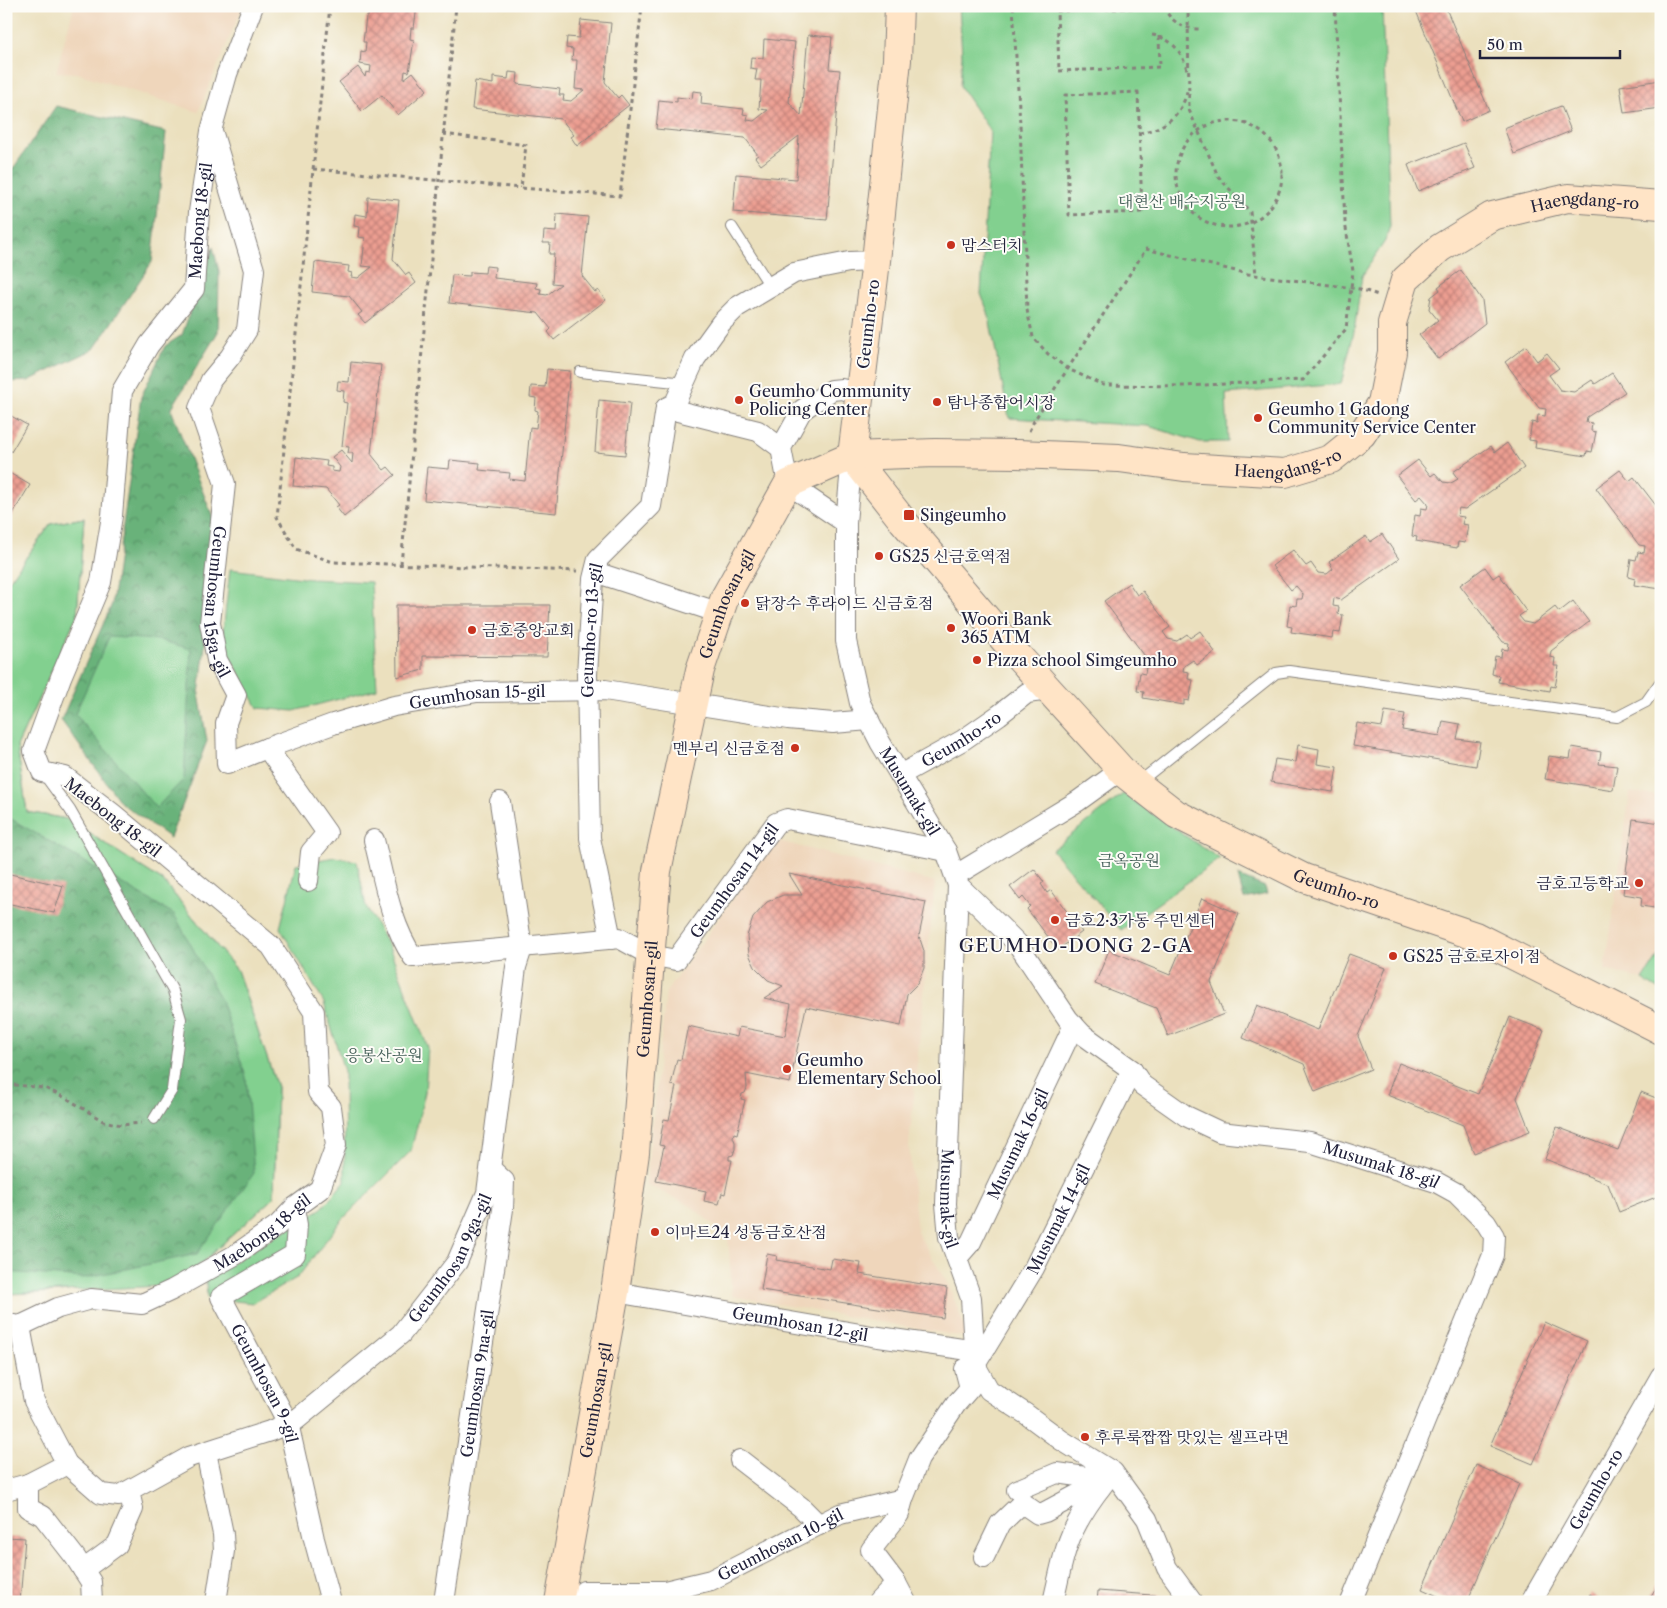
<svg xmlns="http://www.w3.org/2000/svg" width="1667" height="1608" viewBox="0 0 1667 1608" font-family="'Libre Caslon Text','Noto Serif KR',serif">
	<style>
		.built { fill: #efd6bb }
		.forest { fill: url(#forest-crowns); stroke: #466a5a }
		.park { fill: #82d08f; stroke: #527965 }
		.building { fill: url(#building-cross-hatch) }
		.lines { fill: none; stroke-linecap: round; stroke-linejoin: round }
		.lane-casing { stroke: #86817c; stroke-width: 12 }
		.street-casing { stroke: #86817c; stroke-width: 22 }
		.secondary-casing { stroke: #86817c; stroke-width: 30 }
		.path { stroke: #86817c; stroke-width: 3; stroke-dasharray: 4 4; stroke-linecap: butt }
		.lane { stroke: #fff; stroke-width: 10 }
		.street { stroke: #fff; stroke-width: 20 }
		.secondary { stroke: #ffe4c6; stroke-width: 28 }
		.poi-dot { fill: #c8321e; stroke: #fdfcf7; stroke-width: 2 }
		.labels { text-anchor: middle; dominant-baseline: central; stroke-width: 4; stroke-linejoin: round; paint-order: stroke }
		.park-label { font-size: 16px; fill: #445f58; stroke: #fdfcf7 }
		.street-label { font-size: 16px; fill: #22223b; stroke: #fdfcf7 }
		.poi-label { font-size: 16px; fill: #22223b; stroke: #fdfcf7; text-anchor: start }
		.quarter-label { font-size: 19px; letter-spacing: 1px; fill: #22223b; stroke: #fdfcf7 }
	</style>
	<defs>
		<pattern id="forest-crowns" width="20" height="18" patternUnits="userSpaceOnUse" patternTransform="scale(1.25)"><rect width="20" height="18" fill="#69b27a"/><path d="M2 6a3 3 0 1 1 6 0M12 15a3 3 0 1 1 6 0" fill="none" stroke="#569065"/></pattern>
		<pattern id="building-cross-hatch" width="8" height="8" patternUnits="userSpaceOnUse" patternTransform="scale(1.25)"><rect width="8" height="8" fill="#ec9e91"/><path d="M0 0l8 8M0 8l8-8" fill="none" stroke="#bf8078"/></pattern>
	</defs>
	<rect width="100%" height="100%" fill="#fdfcf7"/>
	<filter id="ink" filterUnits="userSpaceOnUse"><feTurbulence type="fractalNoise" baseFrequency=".02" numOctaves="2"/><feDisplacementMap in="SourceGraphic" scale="10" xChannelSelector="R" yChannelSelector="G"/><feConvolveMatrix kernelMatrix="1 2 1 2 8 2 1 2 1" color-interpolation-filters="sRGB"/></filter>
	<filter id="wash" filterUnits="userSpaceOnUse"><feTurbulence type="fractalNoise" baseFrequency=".0096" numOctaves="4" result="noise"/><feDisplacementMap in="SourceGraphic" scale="20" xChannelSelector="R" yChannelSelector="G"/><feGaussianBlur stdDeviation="1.12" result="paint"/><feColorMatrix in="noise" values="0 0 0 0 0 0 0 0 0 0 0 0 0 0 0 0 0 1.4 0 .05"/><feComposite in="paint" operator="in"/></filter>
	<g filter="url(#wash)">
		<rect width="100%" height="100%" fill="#ebe0be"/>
		<g class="built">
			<path d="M74,6H243L198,112L77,73L56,72Z"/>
			<path d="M1630,792L1661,796V991L1643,980L1605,970Z"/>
			<path d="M775,840L935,882L909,1145L917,1232L949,1286L969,1338L732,1296L728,1237L691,1206L646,1184L666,992Z"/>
		</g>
		<g class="forest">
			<path d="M56,106L166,132L152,262L94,349L28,381L6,382V179Z"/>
			<path d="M213,247L219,271L218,332L171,409L219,534L199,694L207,741L170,838L121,803L61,720L112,604L141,397L165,346L182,335Z"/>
			<path d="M84,518L77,615L17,746L27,812L67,819L163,881L237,970L277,1087L274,1197L196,1268L61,1292L6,1294V585L51,524Z"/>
			<path d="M1238,876L1265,887L1267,894L1244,899Z"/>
		</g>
		<g class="park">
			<path d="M959,6H1382L1390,226L1385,241L1362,276L1354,332L1341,384L1226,394L1228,442H1200L1148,426L1009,418L988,312L981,294L990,131L960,86L962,55Z"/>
			<path d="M84,518L77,615L17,746L27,812L67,819L163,881L237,970L277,1087L274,1197L196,1268L161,1286L6,1294V1272L84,1278L197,1254L254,1173L246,1077L221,1000L174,914L6,816V585L51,524Z"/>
			<path d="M230,569L311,579L371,582L377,689L294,711L258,708L222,642Z"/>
			<path d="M109,637L159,640L191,649L184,779L156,808L75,714Z"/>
			<path d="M1123,794L1220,859L1121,930L1052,850Z"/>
			<path d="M335,857L357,861L366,907L389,947L428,1048L425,1092L411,1151L340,1222L298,1277L253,1303L207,1298L206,1279L322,1208L345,1181L344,1071L324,1003L280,928L296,864Z"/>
			<path d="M1661,952V991L1643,980Z"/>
		</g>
		<g id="blocks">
			<g class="building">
				<path d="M369,6H417L414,28H411L410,39L414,40L409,72L405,71L404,79L413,72L427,90L398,115L382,95L362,111L339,82L358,67L365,77L366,72L370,73L371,66L360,64L361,51L365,52L366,42H363L366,17H368Z"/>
				<path d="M1414,6H1445L1489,110L1462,122Z"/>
				<path d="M581,20L611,23L605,82L618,98L621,95L629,105L577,146L571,137L574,135L561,119L472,109L475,81L493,84V77L508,79L509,72L518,73L517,84L560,89L559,95H564L563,100L571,101L584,90L575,89L577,60H572L573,49L566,48L567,37L579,38Z"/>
				<path d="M808,35L832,37L829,69L840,70L827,220L733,212L736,174L796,179L799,136L761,165L755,157L758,155L745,138L656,129L659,100L677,102V97L692,99L693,91L702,92L701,104L744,109L743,114L748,115L747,120L754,121L768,110L759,109L761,80H755L757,69L750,68L751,57L763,58L764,39L795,42L789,102L801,116Z"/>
				<path d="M1661,80V108L1624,113L1620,86Z"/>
				<path d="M1561,106L1571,131L1514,154L1504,128Z"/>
				<path d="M1464,143L1475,168L1418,191L1408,165Z"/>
				<path d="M368,197L399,200L393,259L406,275L409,273L416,283L365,323L358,315L362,312L349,296L312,292L315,262L349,266L348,272L352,273L351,277L358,278L372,267L362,266L365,238L359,237L360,227L354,226L355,214L367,216Z"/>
				<path d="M557,214L588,217L582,276L595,292L598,290L606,300L554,340L548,332L551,329L538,313L449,303L452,275L470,276V272L485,273L486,266L495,267L494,278L537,283L536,288L541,289L540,294L547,295L561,284L552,283L554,254H549L550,243H543L544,231L556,232Z"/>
				<path d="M1461,270L1482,300L1485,323L1438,359L1419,335L1438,320L1429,309L1431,297L1440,290L1438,287Z"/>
				<path d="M1526,346L1537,361L1547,353L1559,368L1549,375L1560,390L1574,392L1592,380L1595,384L1612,373L1625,392L1587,417L1586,422L1592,423L1591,431L1596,432L1592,452L1587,451L1586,456L1535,448L1536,441L1529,440L1532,422L1537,423L1538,415L1545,416L1546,409L1539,408L1505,362Z"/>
				<path d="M351,362L381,365L371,454L384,470L388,467L395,475L344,517L336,507L339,505L326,489L293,486L296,457L327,461L326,466L332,467V471L339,472L340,467L332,457L341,450L352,463L353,453H348L349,447L342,446L347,403L343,402L344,391L337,390L338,381L349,382Z"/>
				<path d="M547,369L570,371L556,513L424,500L427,467L449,469L450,460L480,463L479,470L510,473L509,479L525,481L530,427L536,428L538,411L535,410L536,398L530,397L531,386L545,387Z"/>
				<path d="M599,400L630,403L625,455L595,452Z"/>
				<path d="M6,413L27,425L11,452L6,449Z"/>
				<path d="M1507,443L1524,468L1465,509L1459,508L1457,516L1464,517L1462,524L1468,525L1465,543L1458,542L1457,548L1416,541L1417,537L1412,536L1415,515L1420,516L1421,508L1427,509L1428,504L1421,496L1416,500L1397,476L1418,460L1431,476L1435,473L1443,482L1451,483L1458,479L1453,472L1491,446L1495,452Z"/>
				<path d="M1620,470L1629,481L1634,477L1661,512V514L1655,519L1661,525V589L1634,585L1635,579L1628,577L1631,559L1636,560L1638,552L1644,553L1645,546L1639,545L1596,488Z"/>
				<path d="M6,471L30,485L6,525Z"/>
				<path d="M1382,534L1399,559L1341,600L1334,598L1333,606L1339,607L1338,614L1343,615L1340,633L1333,632L1332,638L1291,632L1292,627L1287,626L1290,605L1296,606L1297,599H1302L1303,594L1296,586L1291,590L1272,566L1293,550L1306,566L1311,563L1318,573L1327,574L1333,569L1329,562L1366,536L1370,542Z"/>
				<path d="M1485,567L1493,578L1499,574L1526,611L1519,616L1524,622L1533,624L1555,607L1559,612L1573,601L1589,622L1551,651L1550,657L1555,658L1554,666H1559L1555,687L1551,686L1550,691L1498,682L1499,676L1492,674L1495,656L1501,657L1502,649L1508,650L1509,643L1503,642L1460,585Z"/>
				<path d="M1129,583L1137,595L1143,591L1170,627L1163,632L1168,639L1177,641L1187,634L1190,638L1200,631L1215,652L1197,665L1193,660L1184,666L1183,671L1189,672L1188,679L1193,680L1189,701L1184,700V705L1143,698L1144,692L1137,691L1140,673L1145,674L1146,667H1152L1153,660L1147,659L1104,601Z"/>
				<path d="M396,605H550L547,657L423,656V670L397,677Z"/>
				<path d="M1385,711L1405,714L1402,730L1440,736L1443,721L1460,724L1457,739L1480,742L1476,766L1353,746L1357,723L1382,727Z"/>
				<path d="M1298,745L1319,749L1317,764L1337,767L1333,792L1271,782L1275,759L1295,762Z"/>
				<path d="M1572,747L1601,752L1599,764L1617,766L1613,790L1545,779L1549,756L1570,759Z"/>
				<path d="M1633,819L1661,823V909L1641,906L1642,897L1623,894Z"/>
				<path d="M1034,869L1044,882L1041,884L1047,893L1051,890L1082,932L1058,950L1027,909L1030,906L1023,897L1020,900L1010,887Z"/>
				<path d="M6,873L63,886L54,913L6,903Z"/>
				<path d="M789,874L926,902L919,936L924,951V968L918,983L907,994L901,1026L806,1007L790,1083L746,1074L747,1088L745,1093L742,1094L741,1099L745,1100L737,1134L734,1133L733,1137L735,1142V1149L733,1155L729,1156V1160H732L725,1194L722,1193L719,1204L704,1201L706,1191L656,1181L664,1146L659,1145L664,1119L669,1120L676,1086L671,1085L677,1059L681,1060L688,1026L737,1037L739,1027L785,1036L791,1004L764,998L783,986L768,980L755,967L749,954L747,936L753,918L767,902L783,895H802Z"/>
				<path d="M1202,898L1239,914L1211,982L1224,1014L1168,1036L1156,1008L1095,984L1109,950L1170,975Z"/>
				<path d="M1349,954L1386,968L1358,1036L1371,1069L1315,1092L1304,1064L1243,1038L1257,1005L1318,1030Z"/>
				<path d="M1510,1017L1544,1030L1517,1098L1530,1131L1474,1153L1463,1125L1387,1095L1399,1063L1478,1094Z"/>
				<path d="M1641,1092L1661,1100V1195L1619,1212L1608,1184L1545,1159L1557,1127L1618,1150Z"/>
				<path d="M767,1254L777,1256L776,1260L830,1269L832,1259L861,1263L859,1274L947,1288L943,1318L761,1290Z"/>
				<path d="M1544,1322L1587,1341L1533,1464L1490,1446Z"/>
				<path d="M1476,1465L1519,1484L1467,1602H1451L1422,1589Z"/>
				<path d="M6,1537L25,1538L20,1602H6Z"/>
				<path d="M1661,1580V1602H1648Z"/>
				<path d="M1098,1591L1178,1597L1177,1602H1097Z"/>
				<path d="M1590,1594L1603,1602H1586Z"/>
			</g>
		</g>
	</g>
	<g filter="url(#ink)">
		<use href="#blocks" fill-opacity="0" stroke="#86817c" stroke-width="1"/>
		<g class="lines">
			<defs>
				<g id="lane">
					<path d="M732,227L770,286"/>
					<path d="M580,372L685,383"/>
					<path d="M43,773L70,810L173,991L181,1019L172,1090L154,1119"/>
					<path d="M1138,783L1276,673L1289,671L1617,717L1646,702L1661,681"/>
				</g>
				<g id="street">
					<path id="s1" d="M213,134L254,270L247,330L230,357L211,380L199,408L225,484L210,623L217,660L236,695L226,723L227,764L267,748L333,724L394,706L477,692L605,690L788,719L833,723L869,720"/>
					<path d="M666,408L758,431L781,448"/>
					<path id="s2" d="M852,456L846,523V641L860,703L880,742L946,851L958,885L946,1204L949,1237L971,1298L975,1365L989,1390L1026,1414L1061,1440L1113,1472L1147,1519L1167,1568L1192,1602"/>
					<path d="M846,523L788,484L781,448L802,410L832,390L842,389L859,394"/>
					<path d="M595,572L720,613"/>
					<path d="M267,748L327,833L311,852L308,881"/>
					<path id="s3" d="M900,775L963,740L999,715L1027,693L1049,690"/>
					<path id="s4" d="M374,840C384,879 390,923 413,957L619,938L650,955L676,960L776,823L787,819L946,851"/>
					<path d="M956,875L1078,801L1121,770"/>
					<path id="s5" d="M958,885L1017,943L1068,1019L1082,1034L1132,1070L1142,1085L1186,1116L1220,1132L1310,1142L1436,1182L1456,1193L1486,1223L1494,1236L1493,1255L1351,1602"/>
					<path id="s6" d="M611,939L590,838L587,674L593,579L598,559L651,506L666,408L675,403L695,359L721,323L737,307L794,273L849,262L876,261"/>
					<path id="s7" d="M294,1208L297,1225L295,1254L221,1297L288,1423L314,1539L331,1602"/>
					<path id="s8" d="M957,1258L971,1242L1074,1025"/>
					<path id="s9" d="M615,1292L872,1336L969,1350L975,1365"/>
					<path id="s10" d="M6,1324L20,1326L58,1308L91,1299L142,1304L172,1290L235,1255L278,1225L294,1208L320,1189L336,1145L331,1107L318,1092L314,1012L271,946L113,814L65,777L42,772L34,751L61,677L101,582L112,516L122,391L149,345L194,289L199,212L211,131L227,74L253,6"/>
					<path id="s11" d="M20,1326L34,1401L67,1464L101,1494L119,1496L189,1457L270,1431L296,1420L401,1334L457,1262L487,1193L516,967L522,948L500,802"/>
					<path id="s12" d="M975,1365L1034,1268L1132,1070"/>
					<path d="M206,1452L223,1534L224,1551L216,1602"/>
					<path d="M740,1460L801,1507L819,1525"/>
					<path d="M67,1464L28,1484V1508L43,1516L75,1557L91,1582L92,1602"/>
					<path d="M6,1490L28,1484"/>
					<path d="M1017,1490L1057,1473L1107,1480"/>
					<path d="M903,1499L899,1514L871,1550L896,1583L906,1602"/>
					<path d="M984,1557L1000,1524L1022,1503L1038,1514L1045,1512L1088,1489L1100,1488"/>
					<path d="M83,1570L117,1545L133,1509L129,1491"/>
					<path id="s13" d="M444,1602L503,1209L504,1181L491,1169"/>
					<path id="s14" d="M574,1602L584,1591H665L711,1580L840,1514L903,1499L919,1459L956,1404L970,1388L965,1369L975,1365"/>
					<path d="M878,1602L896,1583"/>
					<path d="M1053,1602C1059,1578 1063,1551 1074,1529C1082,1513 1093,1497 1104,1483"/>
					<path id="s15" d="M1531,1602L1661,1376"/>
				</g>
				<g id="secondary">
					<path id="s16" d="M899,6L897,60L876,261L852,456L903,521L1019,657L1126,775L1176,814L1304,878L1475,936L1661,1030"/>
					<path id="s17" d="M559,1602L615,1292L635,1153L657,871L700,670L725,597L788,484L852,456L935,453L1017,454L1119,458L1184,467L1285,473L1331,459L1362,434L1382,403L1392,352V323L1405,280L1440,248L1492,216L1568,198L1661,205"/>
				</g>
			</defs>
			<use href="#lane" class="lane-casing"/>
			<use href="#street" class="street-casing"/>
			<use href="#secondary" class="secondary-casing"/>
			<g class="path">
				<path d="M330,6L277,517L296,549L333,562L577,571"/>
				<path d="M1013,6L1020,124L1027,310L1033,337L1048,354L1068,369L1103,385L1185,386L1303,380L1346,329L1353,271L1345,222L1335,6"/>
				<path d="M1188,6L1189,110L1218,176L1250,212L1256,275"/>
				<path d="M1163,7C1171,21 1182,29 1199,29"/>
				<path d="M1152,35C1171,38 1182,51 1187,70"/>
				<path d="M1159,36L1160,67L1059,71L1057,11L1184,6"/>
				<path d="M1138,92L1142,212L1069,215L1065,95Z"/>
				<circle cx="1229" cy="174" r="53"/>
				<path d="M1139,133C1163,129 1182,116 1187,91"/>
				<path d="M443,134L526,145L521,188L620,196L642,6"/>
				<path d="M313,169L521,188"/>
				<path d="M1029,431L1035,419L1146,249L1248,274L1360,289L1378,295"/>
				<path d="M401,564L456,6"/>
				<path d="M6,1084L45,1088L68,1099L103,1121L121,1125L141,1123"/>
			</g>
			<use href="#lane" class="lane"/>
			<use href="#street" class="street"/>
			<use href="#secondary" class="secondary"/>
		</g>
	</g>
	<g class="poi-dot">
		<circle cx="951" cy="245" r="5"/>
		<circle cx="739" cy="400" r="5"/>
		<circle cx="937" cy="402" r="5"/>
		<circle cx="1258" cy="418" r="5"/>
		<rect x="903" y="509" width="12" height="12" rx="2.5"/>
		<circle cx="879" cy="556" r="5"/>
		<circle cx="745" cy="603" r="5"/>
		<circle cx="951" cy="628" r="5"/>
		<circle cx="472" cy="630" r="5"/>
		<circle cx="977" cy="660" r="5"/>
		<circle cx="795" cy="748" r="5"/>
		<circle cx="1639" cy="883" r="5"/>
		<circle cx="1055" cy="920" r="5"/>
		<circle cx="1393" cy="956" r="5"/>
		<circle cx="787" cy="1069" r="5"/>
		<circle cx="655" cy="1232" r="5"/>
		<circle cx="1085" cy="1437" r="5"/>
	</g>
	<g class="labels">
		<g class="park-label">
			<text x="1182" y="201">대현산 배수지공원</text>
			<text x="1129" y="860">금옥공원</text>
			<text x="384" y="1055">응봉산공원</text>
		</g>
		<g class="street-label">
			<text stroke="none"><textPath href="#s17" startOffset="2108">Haengdang-ro</textPath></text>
			<text stroke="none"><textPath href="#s10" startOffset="1499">Maebong 18-gil</textPath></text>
			<text transform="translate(868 324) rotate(-83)">Geumho-ro</text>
			<text stroke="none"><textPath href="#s17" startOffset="1658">Haengdang-ro</textPath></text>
			<text stroke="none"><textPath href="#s1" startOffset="494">Geumhosan 15ga-gil</textPath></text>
			<text stroke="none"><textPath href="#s17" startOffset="1015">Geumhosan-gil</textPath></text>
			<text stroke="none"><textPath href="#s6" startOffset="311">Geumho-ro 13-gil</textPath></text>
			<text stroke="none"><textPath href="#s1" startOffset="924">Geumhosan 15-gil</textPath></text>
			<text stroke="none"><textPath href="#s3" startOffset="71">Geumho-ro</textPath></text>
			<text stroke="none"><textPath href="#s2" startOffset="350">Musumak-gil</textPath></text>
			<text transform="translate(113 817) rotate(38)">Maebong 18-gil</text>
			<text stroke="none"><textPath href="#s4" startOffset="491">Geumhosan 14-gil</textPath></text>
			<text stroke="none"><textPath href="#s16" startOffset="1114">Geumho-ro</textPath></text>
			<text stroke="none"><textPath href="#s17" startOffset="610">Geumhosan-gil</textPath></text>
			<text stroke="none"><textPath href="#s8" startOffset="130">Musumak 16-gil</textPath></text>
			<text stroke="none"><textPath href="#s5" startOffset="531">Musumak 18-gil</textPath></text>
			<text stroke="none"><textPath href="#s2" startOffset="770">Musumak-gil</textPath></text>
			<text stroke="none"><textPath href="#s12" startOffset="168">Musumak 14-gil</textPath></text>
			<text stroke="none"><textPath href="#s10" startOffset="282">Maebong 18-gil</textPath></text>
			<text stroke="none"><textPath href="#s11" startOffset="631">Geumhosan 9ga-gil</textPath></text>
			<text stroke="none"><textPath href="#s9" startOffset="188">Geumhosan 12-gil</textPath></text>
			<text stroke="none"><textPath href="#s13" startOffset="221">Geumhosan 9na-gil</textPath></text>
			<text stroke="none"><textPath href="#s7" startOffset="229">Geumhosan 9-gil</textPath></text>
			<text stroke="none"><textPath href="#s17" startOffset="205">Geumhosan-gil</textPath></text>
			<text stroke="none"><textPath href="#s15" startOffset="130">Geumho-ro</textPath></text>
			<text stroke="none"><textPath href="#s14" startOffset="221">Geumhosan 10-gil</textPath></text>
		</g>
		<g class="poi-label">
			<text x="961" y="245">맘스터치</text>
			<text x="749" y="391">Geumho Community<tspan x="749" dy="18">Policing Center</tspan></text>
			<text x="947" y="402">탐나종합어시장</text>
			<text x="1268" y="409">Geumho 1 Gadong<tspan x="1268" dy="18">Community Service Center</tspan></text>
			<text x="920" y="515">Singeumho</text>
			<text x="889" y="556">GS25 신금호역점</text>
			<text x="755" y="603">닭장수 후라이드 신금호점</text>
			<text x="961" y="619">Woori Bank<tspan x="961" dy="18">365 ATM</tspan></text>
			<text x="482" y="630">금호중앙교회</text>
			<text x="987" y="660">Pizza school Simgeumho</text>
			<text x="785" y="748" text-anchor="end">멘부리 신금호점</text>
			<text x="1629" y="883" text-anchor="end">금호고등학교</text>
			<text x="1065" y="920">금호2·3가동 주민센터</text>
			<text x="1403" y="956">GS25 금호로자이점</text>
			<text x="797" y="1060">Geumho<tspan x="797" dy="18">Elementary School</tspan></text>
			<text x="665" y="1232">이마트24 성동금호산점</text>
			<text x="1095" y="1437">후루룩짭짭 맛있는 셀프라면</text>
		</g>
		<g class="quarter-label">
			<text x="1076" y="945">GEUMHO-DONG 2-GA</text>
		</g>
	</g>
	<rect width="1667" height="1608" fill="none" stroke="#fdfcf7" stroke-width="25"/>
	<path d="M1480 50v8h140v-8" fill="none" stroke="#22223b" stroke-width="2.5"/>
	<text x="1487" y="50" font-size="15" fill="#22223b" stroke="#fdfcf7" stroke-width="4" paint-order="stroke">50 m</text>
</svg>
